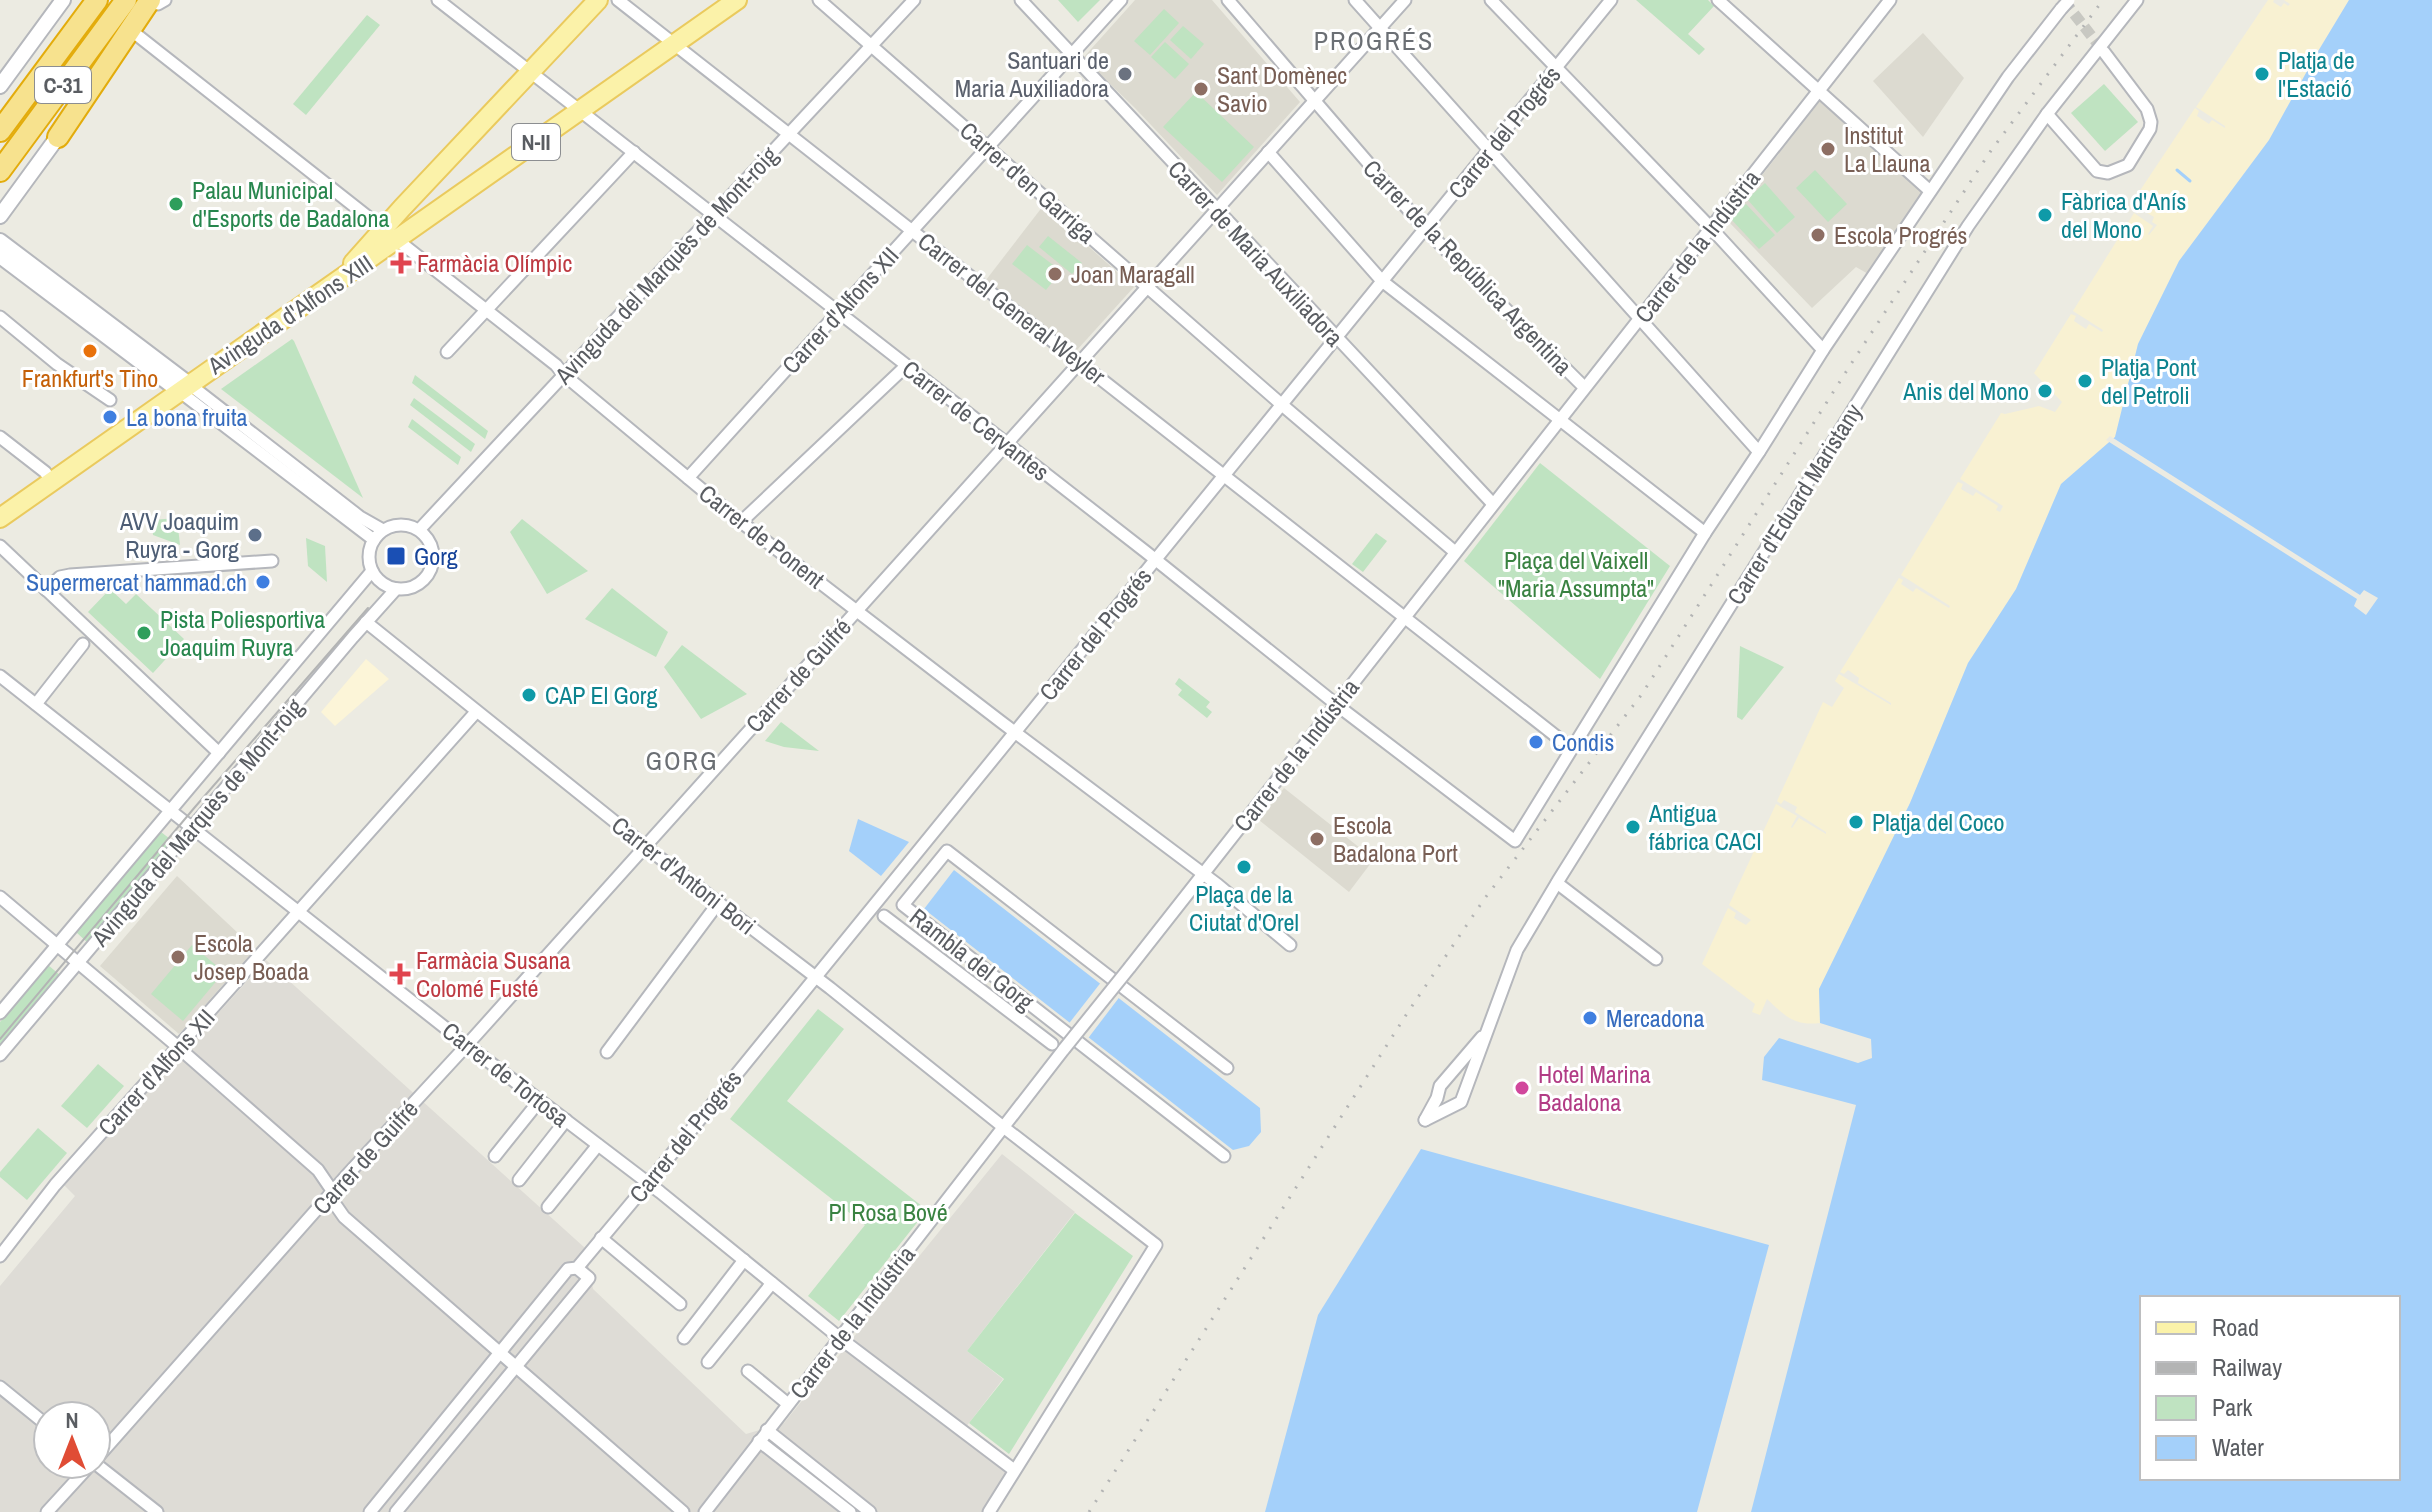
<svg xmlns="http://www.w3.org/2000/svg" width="2432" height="1512" viewBox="0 0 2432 1512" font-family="'Archivo Narrow',sans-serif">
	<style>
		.commercial { fill: #fcf5d8 }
		.industrial { fill: #dedcd6; fill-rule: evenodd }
		.education { fill: #dcdad0 }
		.green { fill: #bfe3c1 }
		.sand { fill: #f8f1d2 }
		.water { fill: #a4d0fa; fill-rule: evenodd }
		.pier { fill: #ecebe2 }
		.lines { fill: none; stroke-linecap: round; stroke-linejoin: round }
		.stream { stroke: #a4d0fa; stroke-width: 3 }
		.minor-tunnel { stroke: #c8c8c2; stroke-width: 11; stroke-dasharray: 11 5.5; stroke-linecap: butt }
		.minor-casing { stroke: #b5b7bc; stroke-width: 15 }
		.tertiary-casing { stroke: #b5b7bc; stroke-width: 18 }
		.primary-casing { stroke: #eaca5e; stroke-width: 22 }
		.motorway-casing { stroke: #e3ac0c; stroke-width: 24 }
		.minor { stroke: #fff; stroke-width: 11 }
		.tertiary { stroke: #fff; stroke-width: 14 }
		.primary { stroke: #fbf2a9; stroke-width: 18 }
		.motorway { stroke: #f7e28e; stroke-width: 20 }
		.tram { stroke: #b3b4b4; stroke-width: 2 }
		.rail { stroke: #b3b4b4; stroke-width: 3; stroke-dasharray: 2 10; stroke-linecap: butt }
		.minor-bridge-casing { stroke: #b5b7bc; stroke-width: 15; stroke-linecap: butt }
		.minor-bridge { stroke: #fff; stroke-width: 11 }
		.worship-dot { fill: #6b7280; stroke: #fff; stroke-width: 3 }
		.culture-dot { fill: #0f9aa8; stroke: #fff; stroke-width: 3 }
		.education-dot { fill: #8d6e63; stroke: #fff; stroke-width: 3 }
		.leisure-dot { fill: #2e9e5b; stroke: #fff; stroke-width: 3 }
		.health-dot { fill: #e0444e; stroke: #fff; stroke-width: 3 }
		.food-dot { fill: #e8710a; stroke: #fff; stroke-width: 3 }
		.shop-dot { fill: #3f7fe0; stroke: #fff; stroke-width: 3 }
		.service-dot { fill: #5c6f8a; stroke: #fff; stroke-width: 3 }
		.transit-dot { fill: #1a4fb4; stroke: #fff; stroke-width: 3 }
		.hotel-dot { fill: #d1479c; stroke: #fff; stroke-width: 3 }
		.labels { text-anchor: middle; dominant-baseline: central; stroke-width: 6; stroke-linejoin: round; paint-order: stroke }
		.shield { fill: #fff; stroke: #8c8e91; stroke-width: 2 }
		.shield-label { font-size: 22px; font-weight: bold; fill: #5a5d62 }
		.worship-label { font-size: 24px; fill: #5b616d; stroke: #fff; text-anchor: end }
		.culture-label { font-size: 24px; fill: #0d838f; stroke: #fff; text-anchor: start }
		.education-label { font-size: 24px; fill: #785e54; stroke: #fff; text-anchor: start }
		.street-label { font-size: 24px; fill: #5a5d62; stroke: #fff }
		.leisure-label { font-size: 24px; fill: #27864d; stroke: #fff; text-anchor: start }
		.health-label { font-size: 24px; fill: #be3a42; stroke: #fff; text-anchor: start }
		.food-label { font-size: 24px; fill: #c56008; stroke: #fff }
		.shop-label { font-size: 24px; fill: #366cbe; stroke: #fff; text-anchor: start }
		.service-label { font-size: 24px; fill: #4e5e75; stroke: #fff; text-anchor: end }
		.transit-label { font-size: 24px; fill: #164399; stroke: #fff; text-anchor: start }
		.park-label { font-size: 24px; fill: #398241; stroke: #fff }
		.hotel-label { font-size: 24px; fill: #b23c85; stroke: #fff; text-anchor: start }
		.neighbourhood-label { font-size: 26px; letter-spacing: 2px; fill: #6b6f74; stroke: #fff }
	</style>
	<rect width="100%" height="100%" fill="#ecebe2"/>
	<path class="commercial" d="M366,659L389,679L335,726L321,712Z"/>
	<path class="industrial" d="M266,960L585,1248L593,1289L746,1434L784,1423L1002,1154L1075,1212L967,1351L1003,1379L962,1432L1012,1471L983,1512H0V1286L75,1196L64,1185ZM48,1416H96V1464H48Z"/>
	<g class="education">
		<path d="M1135,0H1212L1300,102L1217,195L1135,108L1083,58Z"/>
		<path d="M1923,33L1964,78L1923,137L1873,81Z"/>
		<path d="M1820,101L1922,192L1870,275L1856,267L1812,308L1727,220Z"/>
		<path d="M1043,206L1134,287L1077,350L986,280Z"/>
		<path d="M1284,788L1374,859L1349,892L1259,820Z"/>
		<path d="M177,876L255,949L179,1034L100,966Z"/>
	</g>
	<g class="green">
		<path d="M1058,0H1100L1078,22Z"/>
		<path d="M1636,0H1708L1714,6L1688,34L1705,49L1699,55Z"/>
		<path d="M1164,9L1179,23L1150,55L1134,41Z"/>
		<path d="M367,15L380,25L306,115L293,104Z"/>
		<path d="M1183,26L1204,44L1191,59L1170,40Z"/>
		<path d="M1165,42L1189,64L1175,79L1151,57Z"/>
		<path d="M2104,84L2138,122L2105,151L2071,113Z"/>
		<path d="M1196,92L1254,147L1222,182L1163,127Z"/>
		<path d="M1815,170L1847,204L1828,222L1796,188Z"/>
		<path d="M1765,183L1795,217L1777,233L1747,199Z"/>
		<path d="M1746,204L1775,235L1759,249L1730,218Z"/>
		<path d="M1048,236L1082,263L1072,274L1039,247Z"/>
		<path d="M1027,245L1061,271L1046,290L1012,264Z"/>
		<path d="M292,339L294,341L363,498L221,389Z"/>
		<path d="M415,375L488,431L485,439L412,383Z"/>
		<path d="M414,398L475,444L471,452L410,405Z"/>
		<path d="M412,419L461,457L458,465L408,427Z"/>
		<path d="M1540,463L1670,566L1600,679L1464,561Z"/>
		<path d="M177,518L180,545L153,535L152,520Z"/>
		<path d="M522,519L588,571L547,594L510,532Z"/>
		<path d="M1376,533L1387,541L1363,572L1352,564Z"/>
		<path d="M306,538L325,546L327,582L308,566Z"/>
		<path d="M612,588L668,632L656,657L585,619Z"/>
		<path d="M110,589L126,604L136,594L184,639L153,673L88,612Z"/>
		<path d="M682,645L747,694L701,719L664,667Z"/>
		<path d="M1740,646L1784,667L1742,720L1737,717Z"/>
		<path d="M1179,678L1210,702L1206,707L1212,712L1207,718L1178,695L1182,690L1175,684Z"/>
		<path d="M781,722L819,751L784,747L765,741Z"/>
		<path d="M161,832L174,842L89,944L76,932Z"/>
		<path d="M192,945L224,972L183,1021L151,994Z"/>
		<path d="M48,965L61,976L0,1049V1022Z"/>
		<path d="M818,1009L844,1029L787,1101L927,1210L839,1321L808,1296L865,1225L730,1119Z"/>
		<path d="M98,1064L124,1086L87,1128L61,1106Z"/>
		<path d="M38,1128L67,1153L27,1200L0,1177V1172Z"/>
		<path d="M1075,1213L1133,1256L1009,1454L969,1423L1004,1379L967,1351Z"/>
	</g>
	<path class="sand" d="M2268,0H2274L2273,2L2281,7L2284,3L2288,6L2290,4L2284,0H2349L2317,53L2269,140L2179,261L2138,344L2115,437L2061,484L2016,589L1968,663L1910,803L1819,989L1820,1023C1794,1026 1785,1016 1767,999L1760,1015L1752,1012L1755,1004L1702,964L1728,908L1736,913L1734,918L1746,925L1751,920L1729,905L1776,804L1797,816L1791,827L1792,828L1799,818L1826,834V832L1795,812L1797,807L1784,800L1781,804L1777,801L1823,702L1832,707L1844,688L1835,681L1839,674L1891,705V703L1858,683L1859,678L1848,670L1844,674L1840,672L1899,578L1903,580L1901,584L1913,592L1916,588L1949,608L1950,606L1901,575L1958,482L1963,484L1961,489L1973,496L1976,492L1998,506L1996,510L2000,512L2003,506L1960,479L2001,413L2005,414L2039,406L2055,412L2062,402L2034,373L2071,314L2076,316L2074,321L2086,329L2089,324L2102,332L2103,330L2073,311L2134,213L2153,226L2148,234L2149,235L2157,225L2152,222L2154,217L2142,210L2139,214L2129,207L2195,108L2199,111L2197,116L2209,124L2212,120L2225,128V126L2196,107Z"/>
	<g class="water">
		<path d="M2349,0H2432V1512H1751L1856,1105L1762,1080L1764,1057L1779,1038L1858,1063L1872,1058L1871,1039L1820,1023L1819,989L1910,803L1968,663L2016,589L2061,484L2115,437L2138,344L2179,261L2269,140L2317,53ZM2142,1298H2398V1478H2142Z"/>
		<path d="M858,819L909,842L881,876L849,851Z"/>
		<path d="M954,870L1260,1108L1261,1132L1249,1146L1233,1150L924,909Z"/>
		<path d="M1421,1149L1769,1245L1697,1512H1265L1318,1315Z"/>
	</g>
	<g class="pier">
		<path d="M2110,436L2360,595L2364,590L2378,598L2366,615L2354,606L2357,599L2106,440Z"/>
		<path d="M1102,981L1121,995L1086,1041L1067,1026Z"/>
	</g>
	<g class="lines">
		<path class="stream" d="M2177,170L2190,181"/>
		<path class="minor-tunnel" d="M2064,1L2104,52"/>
		<defs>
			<g id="minor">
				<path d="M438,0L1146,552L1342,709L1515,841L1705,533L1759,452L1823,350L2008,77L2061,9"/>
				<path d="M618,0L1571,748"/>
				<path d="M819,0L1281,404L1455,552"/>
				<path d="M1021,0L1493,504"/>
				<path d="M1228,0L1425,229L1584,387"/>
				<path d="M1355,0L1759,452"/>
				<path d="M1491,0L1711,228L1823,350"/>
				<path d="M1718,0L1930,191"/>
				<path d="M158,4L165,0"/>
				<path d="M137,35L556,365L563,374L741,522L1000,721L1218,885L1290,945"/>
				<path d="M2047,114L2097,171L2108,173L2128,165L2150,129L2151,122L2147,109L2104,52"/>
				<path d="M1268,152L1382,281L1705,533"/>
				<path d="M0,317L57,364L110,400"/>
				<path d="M447,352L634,152"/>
				<path d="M189,384L360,517L383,530"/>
				<path d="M179,391L374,540"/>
				<path d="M0,437L45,472L52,482"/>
				<path d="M688,478L1121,0"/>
				<path d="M741,522L906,366"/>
				<circle cx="401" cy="557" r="32"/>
				<path d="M419,530L914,0"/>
				<path d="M0,546L219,753"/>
				<path d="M46,590L60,577L70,575L272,561"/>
				<path d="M366,622L660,858L830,988L1002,1126L1156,1245L989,1512"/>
				<path d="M0,676L467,1045L660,1192L841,1339L1014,1470"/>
				<path d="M36,704L83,644"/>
				<path d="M1557,883L1656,959"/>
				<path d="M0,897L171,1041L318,1170L333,1192"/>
				<path d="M884,916L1052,1044"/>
				<path d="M1130,967L1890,0"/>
				<path d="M0,1013L372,571"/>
				<path d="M607,1052L719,902"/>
				<path d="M0,1055L353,637L396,589"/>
				<path d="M1425,1120L1461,1102L1517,950L1558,881L1968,226L2047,114L2137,0"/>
				<path d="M1425,1120L1437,1098L1440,1086L1482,1037"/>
				<path d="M495,1156L540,1100"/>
				<path d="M1224,1156L903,905L947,851L1227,1068"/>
				<path d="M519,1180L566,1120"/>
				<path d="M330,1197L344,1217L683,1512"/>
				<path d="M548,1207L598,1145"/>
				<path d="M601,1238L680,1304"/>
				<path d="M0,1256L55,1185L476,712"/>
				<path d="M684,1338L744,1260"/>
				<path d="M708,1362L772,1283"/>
				<path d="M748,1371L788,1404"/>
				<path d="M0,1387L48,1426"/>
				<path d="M767,1430L870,1512"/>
				<path d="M759,1441L850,1512"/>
				<path d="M96,1459L348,1174L467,1045L1405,0"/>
				<path d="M96,1464L157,1512"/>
				<path d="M47,1512L91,1464"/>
				<path d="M370,1512L568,1269L577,1268L648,1183L1611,0"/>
				<path d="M396,1512L589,1278L577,1268"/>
				<path d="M705,1512L1064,1049"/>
			</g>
			<g id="tertiary">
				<path d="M0,86L63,0"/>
				<path d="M0,216L62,131"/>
				<path d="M0,241L189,384"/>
				<path d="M0,256L179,391"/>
			</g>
			<g id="primary">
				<path d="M353,263L402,208L598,0"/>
				<path d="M0,518L737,0"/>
			</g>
			<g id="motorway">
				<path d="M0,131L97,0"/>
				<path d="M58,137L150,0"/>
				<path d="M0,171L126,0"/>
			</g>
		</defs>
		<use href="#minor" class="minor-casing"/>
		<use href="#tertiary" class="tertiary-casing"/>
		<use href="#primary" class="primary-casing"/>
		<use href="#motorway" class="motorway-casing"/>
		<use href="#minor" class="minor"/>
		<use href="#tertiary" class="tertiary"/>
		<use href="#primary" class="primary"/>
		<use href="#motorway" class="motorway"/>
		<path class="tram" d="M0,1039L195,807L368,608"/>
		<path class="rail" d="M1089,1512L1408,1012L1485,898L1642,694L1851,364L1990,152L2103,0"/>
		<defs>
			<g id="minor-bridge">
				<path d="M2061,9L2069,0"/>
				<path d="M1064,1049L1130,967"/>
			</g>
		</defs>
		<use href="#minor-bridge" class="minor-bridge-casing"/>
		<use href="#minor-bridge" class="minor-bridge"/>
	</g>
	<circle class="worship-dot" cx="1125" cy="74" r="8"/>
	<g class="culture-dot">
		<circle cx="2262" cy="74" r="8"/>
		<circle cx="2045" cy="215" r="8"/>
		<circle cx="2085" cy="381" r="8"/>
		<circle cx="2045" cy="391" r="8"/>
		<circle cx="529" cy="695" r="8"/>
		<circle cx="1856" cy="822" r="8"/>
		<circle cx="1633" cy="827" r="8"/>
		<circle cx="1244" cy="867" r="8"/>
	</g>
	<g class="education-dot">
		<circle cx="1201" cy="89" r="8"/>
		<circle cx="1828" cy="149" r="8"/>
		<circle cx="1818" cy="235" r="8"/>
		<circle cx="1055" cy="274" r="8"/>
		<circle cx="1317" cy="839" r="8"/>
		<circle cx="178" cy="957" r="8"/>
	</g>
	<g class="leisure-dot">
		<circle cx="176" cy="204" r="8"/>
		<circle cx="144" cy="633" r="8"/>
	</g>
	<g class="health-dot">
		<path d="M397 251h8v8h8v8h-8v8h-8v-8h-8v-8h8z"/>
		<path d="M396 962h8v8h8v8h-8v8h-8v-8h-8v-8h8z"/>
	</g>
	<circle class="food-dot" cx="90" cy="351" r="8"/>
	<g class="shop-dot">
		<circle cx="110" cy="417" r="8"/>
		<circle cx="263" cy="582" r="8"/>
		<circle cx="1536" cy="742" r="8"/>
		<circle cx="1590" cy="1018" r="8"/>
	</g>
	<circle class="service-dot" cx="255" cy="535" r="8"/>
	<rect class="transit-dot" x="386" y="546" width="20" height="20" rx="4"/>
	<circle class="hotel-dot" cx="1522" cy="1088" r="8"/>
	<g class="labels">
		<g class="shield">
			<rect x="35" y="67" width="56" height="36" rx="6"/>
			<rect x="512" y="124" width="48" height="36" rx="6"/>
		</g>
		<g class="shield-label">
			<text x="63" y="85">C-31</text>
			<text x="536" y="142">N-II</text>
		</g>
		<g class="worship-label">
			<text x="1109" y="60">Santuari de<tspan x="1109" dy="28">Maria Auxiliadora</tspan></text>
		</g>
		<g class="culture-label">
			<text x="2278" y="60">Platja de<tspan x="2278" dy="28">l'Estació</tspan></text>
			<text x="2061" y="201">Fàbrica d'Anís<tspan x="2061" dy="28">del Mono</tspan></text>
			<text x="2101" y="367">Platja Pont<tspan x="2101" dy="28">del Petroli</tspan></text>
			<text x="2029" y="391" text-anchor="end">Anis del Mono</text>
			<text x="545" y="695">CAP El Gorg</text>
			<text x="1649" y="813">Antigua<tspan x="1649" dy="28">fábrica CACI</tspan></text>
			<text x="1872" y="822">Platja del Coco</text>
			<text x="1244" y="894" text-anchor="middle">Plaça de la<tspan x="1244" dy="28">Ciutat d'Orel</tspan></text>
		</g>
		<g class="education-label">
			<text x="1217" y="75">Sant Domènec<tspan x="1217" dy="28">Savio</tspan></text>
			<text x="1844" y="135">Institut<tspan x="1844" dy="28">La Llauna</tspan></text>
			<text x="1834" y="235">Escola Progrés</text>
			<text x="1071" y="274">Joan Maragall</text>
			<text x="1333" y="825">Escola<tspan x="1333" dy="28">Badalona Port</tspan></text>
			<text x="194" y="943">Escola<tspan x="194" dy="28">Josep Boada</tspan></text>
		</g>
		<g class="street-label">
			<text transform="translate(1504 132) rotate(-51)">Carrer del Progrés</text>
			<text transform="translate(1028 182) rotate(41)">Carrer d'en Garriga</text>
			<text transform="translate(1697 246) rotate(-52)">Carrer de la Indústria</text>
			<text transform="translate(1256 253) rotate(47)">Carrer de Maria Auxiliadora</text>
			<text transform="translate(666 265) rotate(-47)">Avinguda del Marquès de Mont-roig</text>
			<text transform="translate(1468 267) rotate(46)">Carrer de la República Argentina</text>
			<text transform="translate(1012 308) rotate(38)">Carrer del General Weyler</text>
			<text transform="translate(840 310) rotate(-48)">Carrer d'Alfons XII</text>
			<text transform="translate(290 314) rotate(-34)">Avinguda d'Alfons XIII</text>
			<text transform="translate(976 420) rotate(38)">Carrer de Cervantes</text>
			<text transform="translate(1794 504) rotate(-58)">Carrer d'Eduard Maristany</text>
			<text transform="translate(762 536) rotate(38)">Carrer de Ponent</text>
			<text transform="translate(1095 634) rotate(-51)">Carrer del Progrés</text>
			<text transform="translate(798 675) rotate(-48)">Carrer de Guifré</text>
			<text transform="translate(1296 755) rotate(-52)">Carrer de la Indústria</text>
			<text transform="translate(197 822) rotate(-50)">Avinguda del Marquès de Mont-roig</text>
			<text transform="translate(684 875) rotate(38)">Carrer d'Antoni Bori</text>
			<text transform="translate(972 959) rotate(38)">Rambla del Gorg</text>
			<text transform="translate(156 1072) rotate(-48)">Carrer d'Alfons XII</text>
			<text transform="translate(506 1074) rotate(38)">Carrer de Tortosa</text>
			<text transform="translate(685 1136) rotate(-51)">Carrer del Progrés</text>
			<text transform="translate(365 1157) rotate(-48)">Carrer de Guifré</text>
			<text transform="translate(852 1322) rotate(-52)">Carrer de la Indústria</text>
		</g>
		<g class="leisure-label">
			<text x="192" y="190">Palau Municipal<tspan x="192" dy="28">d'Esports de Badalona</tspan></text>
			<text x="160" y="619">Pista Poliesportiva<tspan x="160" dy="28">Joaquim Ruyra</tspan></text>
		</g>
		<g class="health-label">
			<text x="417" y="263">Farmàcia Olímpic</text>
			<text x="416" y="960">Farmàcia Susana<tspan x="416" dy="28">Colomé Fusté</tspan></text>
		</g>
		<g class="food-label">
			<text x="90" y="378">Frankfurt's Tino</text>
		</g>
		<g class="shop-label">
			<text x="126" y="417">La bona fruita</text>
			<text x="247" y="582" text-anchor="end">Supermercat hammad.ch</text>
			<text x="1552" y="742">Condis</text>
			<text x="1606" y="1018">Mercadona</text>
		</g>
		<g class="service-label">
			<text x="239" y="521">AVV Joaquim<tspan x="239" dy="28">Ruyra - Gorg</tspan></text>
		</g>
		<g class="transit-label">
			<text x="414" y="556">Gorg</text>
		</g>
		<g class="park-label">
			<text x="1576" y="560">Plaça del Vaixell<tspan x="1576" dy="28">"Maria Assumpta"</tspan></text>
			<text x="888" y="1212">Pl Rosa Bové</text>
		</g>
		<g class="hotel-label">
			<text x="1538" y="1074">Hotel Marina<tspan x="1538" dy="28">Badalona</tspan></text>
		</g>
		<g class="neighbourhood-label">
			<text x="1374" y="40">PROGRÉS</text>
			<text x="682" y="760">GORG</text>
		</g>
	</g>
	<rect x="2140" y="1296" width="260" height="184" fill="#ffffff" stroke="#bdbec0" stroke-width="2"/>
	<rect x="2156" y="1322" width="40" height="12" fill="#fbf2a9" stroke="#bdbec0" stroke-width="2"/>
	<text x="2212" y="1336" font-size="24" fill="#5a5d62">Road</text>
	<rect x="2156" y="1362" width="40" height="12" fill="#b3b4b4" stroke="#bdbec0" stroke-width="2"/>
	<text x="2212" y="1376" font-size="24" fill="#5a5d62">Railway</text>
	<rect x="2156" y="1396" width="40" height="24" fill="#bfe3c1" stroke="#bdbec0" stroke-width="2"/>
	<text x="2212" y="1416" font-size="24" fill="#5a5d62">Park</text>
	<rect x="2156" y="1436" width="40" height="24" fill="#a4d0fa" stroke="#bdbec0" stroke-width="2"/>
	<text x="2212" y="1456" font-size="24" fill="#5a5d62">Water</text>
	<g transform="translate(72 1440)"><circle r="38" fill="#ffffff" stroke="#bdbec0" stroke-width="2"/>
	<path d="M0-6L14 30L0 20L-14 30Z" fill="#e04c35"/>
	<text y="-12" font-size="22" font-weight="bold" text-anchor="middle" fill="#5a5d62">N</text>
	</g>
</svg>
